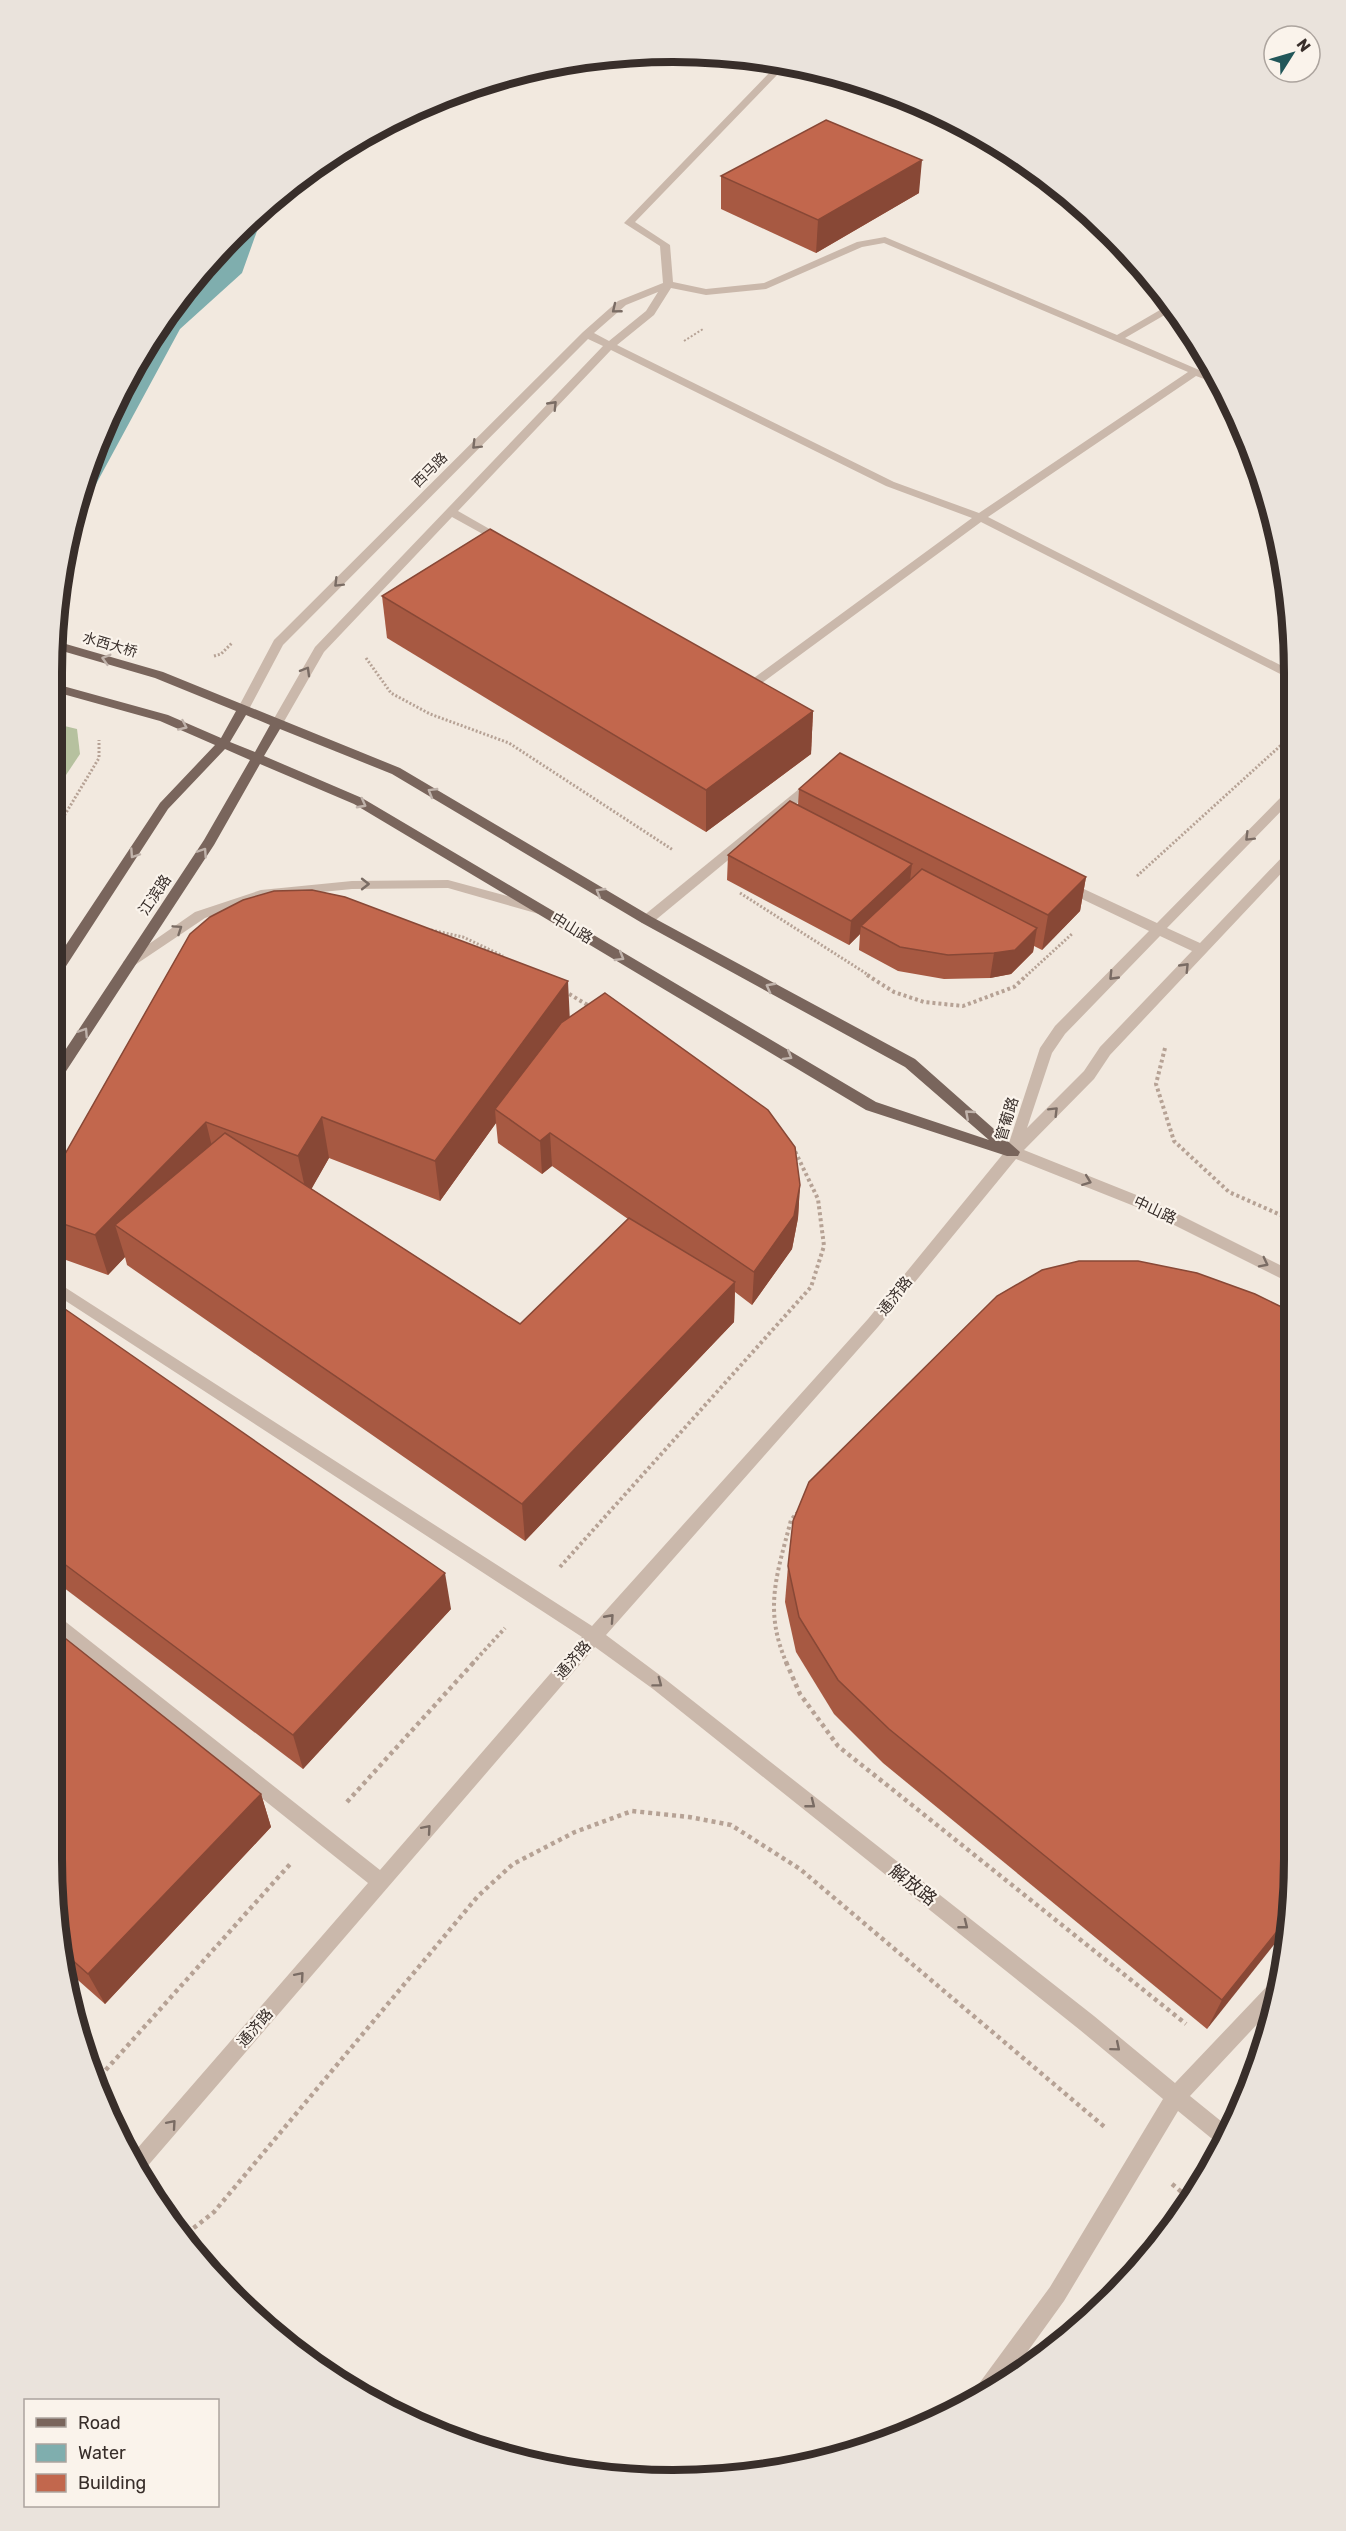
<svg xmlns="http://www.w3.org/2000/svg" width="1346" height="2531" viewBox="0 0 1346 2531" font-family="Rubik,'Noto Sans SC',sans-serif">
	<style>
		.green { fill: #b6c19f }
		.water { fill: #7faeae }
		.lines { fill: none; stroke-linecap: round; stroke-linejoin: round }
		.path-far3 { stroke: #b6a295; stroke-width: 2; stroke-dasharray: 2 2; stroke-linecap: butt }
		.path-far2 { stroke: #b6a295; stroke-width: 3; stroke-dasharray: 2 2; stroke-linecap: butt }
		.path-far1 { stroke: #b6a295; stroke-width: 4; stroke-dasharray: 3 3; stroke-linecap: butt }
		.path { stroke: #b6a295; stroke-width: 4.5; stroke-dasharray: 4 4; stroke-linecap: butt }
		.minor { fill: #cab8ab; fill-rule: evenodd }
		.major { fill: #79655c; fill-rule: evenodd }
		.wall { fill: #a75942; fill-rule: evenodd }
		.shaded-wall { fill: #884836 }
		.building { fill: #c2674d; stroke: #884836; stroke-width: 1.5 }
		.oneway { stroke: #7a6c64 }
		.oneway2 { stroke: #c0b3ab }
		.labels { text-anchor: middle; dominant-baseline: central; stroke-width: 4.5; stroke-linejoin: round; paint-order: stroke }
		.far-street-label { font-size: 14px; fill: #382e2a; stroke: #faf3eb }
		.street-label { font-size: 15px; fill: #382e2a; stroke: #faf3eb }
		.near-street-label { font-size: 18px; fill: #382e2a; stroke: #faf3eb }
		.rim { fill: none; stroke: #382e2a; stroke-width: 8 }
	</style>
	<rect width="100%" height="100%" fill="#f2e9df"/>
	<path class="green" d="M52,723L77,729L80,754L52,796Z"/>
	<path class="water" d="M267,203L242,273L180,329L68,536L72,512L115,398L180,294Z"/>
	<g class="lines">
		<path class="path-far3" d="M684,341L703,329"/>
		<g class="path-far2">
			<path d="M214,656L221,654L232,643"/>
			<path d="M366,658L391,693L430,714L509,743L673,850"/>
			<path d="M52,836L99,758V740"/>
			<path d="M1137,876L1290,737"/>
			<path d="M740,893L870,976"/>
			<path d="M431,930L463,937L503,956"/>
			<path d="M1026,976L1073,933"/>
		</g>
		<g class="path-far1">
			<path d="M867,975L894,992L924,1002L963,1006L1014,987L1027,975"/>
			<path d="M564,991L591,1007"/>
			<path d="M1165,1048L1156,1084L1174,1141L1229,1192L1292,1220"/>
			<path d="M560,1567L811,1287L824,1246L818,1199L793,1147"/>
			<path d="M472,1664L505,1628"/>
			<path d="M787,1664C763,1610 777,1574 791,1520L797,1513"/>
		</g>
		<g class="path">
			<path d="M786,1662L800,1694L838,1746L1186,2024"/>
			<path d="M347,1802L474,1662"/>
			<path d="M95,2082L291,1863"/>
			<path d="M1172,2184L1190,2199"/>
			<path d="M181,2238L214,2212L478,1896L513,1864L575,1832L632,1811L689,1817L731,1825L800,1869L1107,2129"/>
		</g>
		<g class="minor">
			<path d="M785,64L794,66L777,75L635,222L670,245L673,282L706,289L764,283L857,242L885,237L1117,335L1172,303L1175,309L1125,338L1213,376L1218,384L1196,376L988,517L1290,670V679L981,522L751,691H743L736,685L738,682L747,683L972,518L886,486L611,350L458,511L507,539V543H499L452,517L324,652L282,725H274L272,722L315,647L603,346L588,339L283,645L248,711H240L238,708L274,640L583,332L618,301L663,283L660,246L624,223L771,71ZM884,243L1188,372L979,513L894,482L617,345L654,315L671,288L706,295L766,289L862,247ZM658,292L646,311L609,341L594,333L626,305Z"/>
			<path d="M814,779L820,783L818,786L652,923H642L640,920L642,917L810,780Z"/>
			<path d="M1290,791V802L1167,928L1200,943L1285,854L1290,853V864L1110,1055L1094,1079L1024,1150L1154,1202L1292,1271V1284L1144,1210L1016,1159L878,1327L606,1635L665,1679L1094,2016L1175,2083L1272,1981L1280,1979L1276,2004L1190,2096L1232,2130L1222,2147L1178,2111L1064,2301L1004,2384L974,2401L972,2396L975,2389L1050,2287L1163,2099L1080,2030L653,1689L595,1647L139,2176L129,2158L368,1883L51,1630V1613L57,1615L380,1870L582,1637L52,1292V1279L592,1626L868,1319L1007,1149L1040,1048L1055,1026L1149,931L1061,889L1059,886L1061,883H1071L1157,923L1286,792ZM1160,936L1192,951L1100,1047L1084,1071L1027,1128L1052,1053L1065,1034Z"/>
			<path d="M448,880L544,906L546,909L539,914L448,888L352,889L262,898L205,918L135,965L130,967L123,962L195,912L261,890L352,881Z"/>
		</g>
		<path class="major" d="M52,640L163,672L400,768L652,917L915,1059L1020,1152L1018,1156H1007L866,1110L354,804L260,764L214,845L57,1085L52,1086V1070L204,840L250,760L225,749L168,809L57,980L52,982V966L160,803L215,745L160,721L52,691V683L168,715L221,738L236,711L155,678L52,648ZM246,715L270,725L255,752L230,742ZM280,729L392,774L642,923L905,1067L989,1140L876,1102L362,798L264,756Z"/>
	</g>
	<g class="wall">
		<path d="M721,176L919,193L816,253L721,209Z"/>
		<path d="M382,596L813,711L811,754L706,832L387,638Z"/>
		<path d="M799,789L1086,877L1080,911L1042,950L1034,946L1033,952L1011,974L990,978L944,979L898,971L859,950L860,934L849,945L727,880L728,855L798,805Z"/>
		<path d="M190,934L570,1017L800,1185L798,1218L792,1249L752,1305L735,1292L734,1322L525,1541L127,1265L125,1257L108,1275L52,1255V1177ZM496,1123L498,1143L542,1174L552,1166L628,1219L520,1324L311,1189L329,1158L440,1201Z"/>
		<path d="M52,1300L451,1609L303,1769L51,1578Z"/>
		<path d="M788,1566L1294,1898L1207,2029L883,1763L834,1714L796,1652L785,1602Z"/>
		<path d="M261,1794L271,1827L105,2004L62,1966L51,1858Z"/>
	</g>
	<g class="shaded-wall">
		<path d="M922,160L919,193L816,253L818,220Z"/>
		<path d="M813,711L811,754L706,832V790Z"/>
		<path d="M912,864L909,889L861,926L860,934L849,945L851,921Z"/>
		<path d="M1086,877L1080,911L1042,950L1048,915Z"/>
		<path d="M1037,928L1033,952L1011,974L990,978L994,953Z"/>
		<path d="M568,981L570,1022L495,1109L496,1123L440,1201L435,1161Z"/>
		<path d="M322,1117L329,1158L307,1197L298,1156Z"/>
		<path d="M206,1122L216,1163L115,1225L125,1257L108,1275L95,1235Z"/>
		<path d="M550,1133L552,1166L542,1174L540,1141Z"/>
		<path d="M800,1185L798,1218L792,1249L752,1305L754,1272Z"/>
		<path d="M735,1282L734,1322L525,1541L522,1504Z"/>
		<path d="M445,1573L451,1609L303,1769L293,1735Z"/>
		<path d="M261,1794L271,1827L105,2004L88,1974Z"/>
		<path d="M1291,1914L1289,1926L1207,2029L1222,2000Z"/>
	</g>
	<g class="building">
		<path d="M826,120L922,160L818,220L721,176Z"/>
		<path d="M490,529L813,711L706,790L382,596Z"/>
		<path d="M840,753L1086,877L1048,915L799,789Z"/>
		<path d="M790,801L912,864L851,921L728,855Z"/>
		<path d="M922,869L1037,928L1015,950L994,953L948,955L900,947L861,926Z"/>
		<path d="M312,890L345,897L568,981L435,1161L322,1117L298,1156L206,1122L95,1235L52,1220V1177L190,934L210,917L243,900L274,891Z"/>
		<path d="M605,993L768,1110L795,1147L800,1185L794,1216L754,1272L550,1133L540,1141L495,1109L561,1023Z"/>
		<path d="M225,1133L520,1324L629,1218L735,1282L522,1504L115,1225Z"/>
		<path d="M1079,1261H1138L1197,1273L1255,1294L1292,1312L1294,1898L1291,1914L1222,2000L889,1729L838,1680L799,1617L788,1566L793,1521L809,1482L997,1296L1042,1270Z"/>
		<path d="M52,1300L445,1573L293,1735L51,1554Z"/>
		<path d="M51,1627L261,1794L88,1974L60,1949L51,1858Z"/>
	</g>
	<defs><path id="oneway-chevron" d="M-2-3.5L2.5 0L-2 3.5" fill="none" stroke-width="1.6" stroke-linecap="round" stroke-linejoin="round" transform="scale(1.5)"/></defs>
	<g class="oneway">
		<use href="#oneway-chevron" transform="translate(616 309) rotate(141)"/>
		<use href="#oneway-chevron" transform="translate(553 405) rotate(-46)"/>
		<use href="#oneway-chevron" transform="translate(476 445) rotate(135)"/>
		<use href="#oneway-chevron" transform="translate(338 583) rotate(135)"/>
		<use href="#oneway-chevron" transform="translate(306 671) rotate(-60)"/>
		<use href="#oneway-chevron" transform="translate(1249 837) rotate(135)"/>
		<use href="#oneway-chevron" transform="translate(365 884)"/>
		<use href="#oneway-chevron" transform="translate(178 929) rotate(-34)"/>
		<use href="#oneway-chevron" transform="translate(1185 967) rotate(-46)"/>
		<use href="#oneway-chevron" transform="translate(1113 976) rotate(134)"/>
		<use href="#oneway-chevron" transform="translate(1054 1111) rotate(-45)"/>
		<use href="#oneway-chevron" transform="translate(1087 1181) rotate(21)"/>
		<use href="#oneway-chevron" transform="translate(1264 1263) rotate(27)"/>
		<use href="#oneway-chevron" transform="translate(610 1618) rotate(-48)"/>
		<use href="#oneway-chevron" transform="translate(658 1683) rotate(37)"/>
		<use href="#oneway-chevron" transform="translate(811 1804) rotate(38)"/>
		<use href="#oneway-chevron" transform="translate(427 1829) rotate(-49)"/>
		<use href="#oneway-chevron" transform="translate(964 1925) rotate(38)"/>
		<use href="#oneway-chevron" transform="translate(300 1976) rotate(-49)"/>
		<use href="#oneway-chevron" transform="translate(1116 2047) rotate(40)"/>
		<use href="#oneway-chevron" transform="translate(172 2124) rotate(-49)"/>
	</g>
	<g class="oneway2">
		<use href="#oneway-chevron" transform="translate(106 659) rotate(-164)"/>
		<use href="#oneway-chevron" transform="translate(183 726) rotate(24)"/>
		<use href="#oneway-chevron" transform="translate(432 792) rotate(-149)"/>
		<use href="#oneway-chevron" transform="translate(362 804) rotate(28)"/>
		<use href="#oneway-chevron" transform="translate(203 852) rotate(-56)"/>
		<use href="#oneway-chevron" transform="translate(134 854) rotate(124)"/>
		<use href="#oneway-chevron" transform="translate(600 892) rotate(-149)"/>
		<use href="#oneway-chevron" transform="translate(620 957) rotate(31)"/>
		<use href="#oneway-chevron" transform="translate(770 987) rotate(-152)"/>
		<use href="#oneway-chevron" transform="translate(84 1032) rotate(-57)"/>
		<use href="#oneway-chevron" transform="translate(788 1056) rotate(31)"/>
		<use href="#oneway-chevron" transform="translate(969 1114) rotate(-139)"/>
	</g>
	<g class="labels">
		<g class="far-street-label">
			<text transform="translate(430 470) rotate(-45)">西马路</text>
			<text transform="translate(110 645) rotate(16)">水西大桥</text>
		</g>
		<g class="street-label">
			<text transform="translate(155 895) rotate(-56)">江滨路</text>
			<text transform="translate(572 928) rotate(31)">中山路</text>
			<text transform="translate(1007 1119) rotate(-73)">管葡路</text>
			<text transform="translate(1155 1210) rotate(25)">中山路</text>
			<text transform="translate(895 1296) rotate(-52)">通济路</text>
			<text transform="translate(573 1660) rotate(-49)">通济路</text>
			<text transform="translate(255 2028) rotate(-49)">通济路</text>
		</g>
		<g class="near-street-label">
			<text transform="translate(913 1885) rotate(38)">解放路</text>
		</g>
	</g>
	<path d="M0 0H1346V2531H0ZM673 62H673A611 611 0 0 1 1284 673V1859A611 611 0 0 1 673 2470H673A611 611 0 0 1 62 1859V673A611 611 0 0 1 673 62Z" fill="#eae3dc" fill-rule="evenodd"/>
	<path class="rim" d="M673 62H673A611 611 0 0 1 1284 673V1859A611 611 0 0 1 673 2470H673A611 611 0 0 1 62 1859V673A611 611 0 0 1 673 62Z"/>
	<rect x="24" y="2399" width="195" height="108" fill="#faf3eb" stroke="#aca49e" stroke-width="1.5"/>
	<rect x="36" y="2418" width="30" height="9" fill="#79655c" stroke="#aca49e" stroke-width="1.5"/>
	<text x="78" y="2429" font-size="18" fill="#382e2a">Road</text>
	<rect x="36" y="2444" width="30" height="18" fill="#7faeae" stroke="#aca49e" stroke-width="1.5"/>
	<text x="78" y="2459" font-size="18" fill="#382e2a">Water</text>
	<rect x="36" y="2474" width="30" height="18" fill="#c2674d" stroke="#aca49e" stroke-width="1.5"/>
	<text x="78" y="2489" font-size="18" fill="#382e2a">Building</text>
	<g transform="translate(1292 54) rotate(53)"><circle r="28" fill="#faf3eb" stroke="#aca49e" stroke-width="1.5"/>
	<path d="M0-4.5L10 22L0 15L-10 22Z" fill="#215659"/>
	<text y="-9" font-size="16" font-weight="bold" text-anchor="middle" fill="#382e2a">N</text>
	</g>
</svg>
